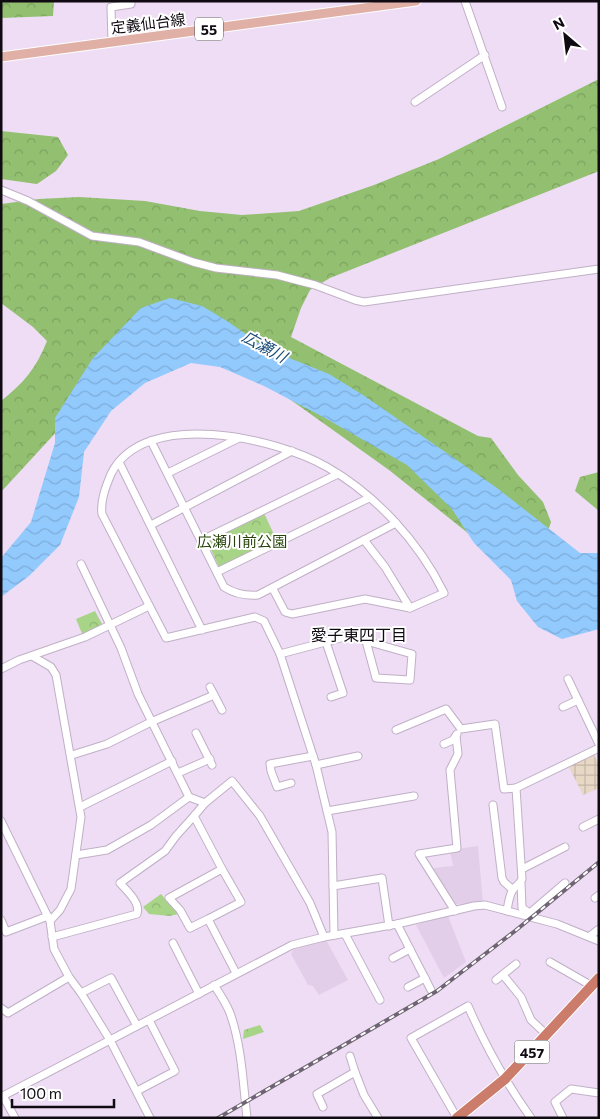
<svg xmlns="http://www.w3.org/2000/svg" width="600" height="1119" viewBox="0 0 600 1119" font-family="Commissioner,'Noto Sans JP',sans-serif">
	<style>
		.built { fill: #e3ceea }
		.industrial { fill: url(#industrial-grid) }
		.forest { fill: url(#forest-crowns) }
		.park { fill: url(#park-crowns) }
		.water { fill: url(#water-waves) }
		.lines { fill: none; stroke-linecap: round; stroke-linejoin: round }
		.minor-casing { stroke: #c0b0c6; stroke-width: 9 }
		.major-casing { stroke: #fff; stroke-width: 11 }
		.highway-casing { stroke: #fff; stroke-width: 12 }
		.minor { stroke: #fff; stroke-width: 7 }
		.major { stroke: #e0b0a6; stroke-width: 9 }
		.highway { stroke: #cb7c6a; stroke-width: 10 }
		.rail-casing { stroke: #6f6473; stroke-width: 4 }
		.rail { stroke: #fff; stroke-width: 2; stroke-dasharray: 5.5; stroke-linecap: butt }
		.labels { text-anchor: middle; dominant-baseline: central; stroke-width: 4; stroke-linejoin: round; paint-order: stroke }
		.shield { fill: #fff; stroke: #585459; stroke-width: 1 }
		.shield-label { font-size: 14px; font-weight: bold; fill: #100a12 }
		.street-label { font-size: 15px; fill: #100a12; stroke: #fff }
		.park-label { font-size: 15px; fill: #29450d; stroke: #fff }
		.water-label { font-size: 16px; font-style: italic; fill: #1b4e78; stroke: #fff }
		.neighbourhood-label { font-size: 16px; fill: #100a12; stroke: #fff }
	</style>
	<defs>
		<pattern id="industrial-grid" width="8" height="8" patternUnits="userSpaceOnUse" patternTransform="scale(1.25)"><rect width="8" height="8" fill="#e7d7c5"/><path d="M0 4h8M4 0v8" fill="none" stroke="#c5b7a8"/></pattern>
		<pattern id="forest-crowns" width="20" height="18" patternUnits="userSpaceOnUse" patternTransform="scale(1.25)"><rect width="20" height="18" fill="#92bf70"/><path d="M2 6a3 3 0 1 1 6 0M12 15a3 3 0 1 1 6 0" fill="none" stroke="#7da360"/></pattern>
		<pattern id="park-crowns" width="20" height="18" patternUnits="userSpaceOnUse" patternTransform="scale(1.25)"><rect width="20" height="18" fill="#a7d487"/><path d="M2 6a3 3 0 1 1 6 0M12 15a3 3 0 1 1 6 0" fill="none" stroke="#8fb574"/></pattern>
		<pattern id="water-waves" width="16" height="10" patternUnits="userSpaceOnUse" patternTransform="scale(1.25)"><rect width="16" height="10" fill="#92cafe"/><path d="M0 5q4-4 8 0t8 0" fill="none" stroke="#7dacd9"/></pattern>
	</defs>
	<rect width="100%" height="100%" fill="#eeddf4"/>
	<g class="built">
		<path d="M478,846L483,903L456,904L433,868L453,866L450,850Z"/>
		<path d="M448,916L466,962L444,978L416,925Z"/>
		<path d="M326,940L348,980L319,995L313,986L308,985L291,954L294,949Z"/>
	</g>
	<path class="industrial" d="M593,753L599,765V788L583,795L568,765Z"/>
	<g class="forest">
		<path d="M1,1H54L53,16L1,18Z"/>
		<path d="M599,79V171L330,278L310,290L301,308L291,337L478,436L491,438L518,475L543,502L551,522L546,537L469,534L389,470L260,378L202,355L137,377L59,429L1,492V401C23,384 37,367 47,341L33,327L1,303V204L39,199L79,197L145,201L200,211L242,215L299,211L374,185L439,159Z"/>
		<path d="M1,131L58,137L68,155L56,171L37,184L1,179Z"/>
		<path d="M599,472V511L575,491L580,477Z"/>
	</g>
	<g class="park">
		<path d="M264,513L277,541L220,569L207,541Z"/>
		<path d="M95,611L102,624L83,636L76,619Z"/>
		<path d="M161,894L178,914L170,916L149,914L143,907Z"/>
		<path d="M260,1025L264,1032L243,1039L244,1030Z"/>
	</g>
	<path class="water" d="M170,298L202,306L227,321L267,349L329,374L363,395L497,488L580,553H599V629L562,639L538,627L517,601L511,580L474,543L452,509L407,465L325,418L264,386L220,367L191,363L145,383L111,411L84,452L79,497L60,545L29,576L1,597V558L31,522L55,443V418L93,358L141,308Z"/>
	<g class="lines">
		<defs>
			<g id="minor">
				<path d="M465,1L502,107"/>
				<path d="M112,42L111,7L131,4V1"/>
				<path d="M415,102L485,55"/>
				<path d="M1,190L28,201L92,236L139,242L193,262L216,268L277,275L292,279L315,285L355,300L364,302L599,269"/>
				<path d="M151,441L224,587C235,594 245,596 258,595L396,523"/>
				<path d="M119,462L202,630"/>
				<path d="M168,473L239,438"/>
				<path d="M151,525L292,451"/>
				<path d="M202,540L338,474"/>
				<path d="M364,540L385,567L410,608"/>
				<path d="M81,564L121,648L138,694L189,797"/>
				<path d="M217,572L369,498"/>
				<path d="M273,589L285,612L292,614L365,599L410,608L444,593C419,542 376,495 327,467C276,438 144,407 111,474C106,486 100,501 102,514L166,638L255,617L264,621L280,654L316,765L332,832L334,935"/>
				<path d="M326,642L343,693L331,697"/>
				<path d="M280,654L348,636L366,641L376,678L410,680L412,654L366,641"/>
				<path d="M32,656L51,667L56,675L81,817L71,889L60,910L50,921L54,949L69,977L81,993L110,1040L150,1118"/>
				<path d="M1,669L19,660L85,637L149,606"/>
				<path d="M568,679L578,700"/>
				<path d="M210,687L222,710"/>
				<path d="M563,707L578,700L599,744"/>
				<path d="M396,730L446,709L461,729L495,724L504,789L516,788"/>
				<path d="M196,733L212,765"/>
				<path d="M444,744L453,740L457,734"/>
				<path d="M72,755L107,744L151,722L214,695"/>
				<path d="M316,765L358,756"/>
				<path d="M178,773L210,759"/>
				<path d="M291,783L277,787L271,771L270,764L313,756"/>
				<path d="M205,803L194,816L222,869"/>
				<path d="M493,805L502,878L504,882L513,890"/>
				<path d="M80,807L172,761"/>
				<path d="M327,811L414,796"/>
				<path d="M1,821L50,921"/>
				<path d="M583,827L599,819"/>
				<path d="M76,855L107,850L151,825L189,797L205,803L232,781L260,816L310,903L324,937"/>
				<path d="M522,869L565,847"/>
				<path d="M521,883L522,908L530,913L565,883"/>
				<path d="M333,886L382,878L389,926"/>
				<path d="M595,898L599,895"/>
				<path d="M455,911L419,854L457,848L450,770L458,754L456,736"/>
				<path d="M507,911C508,904 509,896 513,889C517,885 520,884 522,879L516,788L599,748"/>
				<path d="M208,919L241,902L222,869L169,898L180,910L190,928L208,919L236,973"/>
				<path d="M1,920L6,932L48,916"/>
				<path d="M397,924L431,990"/>
				<path d="M345,934L380,1000"/>
				<path d="M590,936L599,929"/>
				<path d="M52,937L137,914C141,903 127,891 120,883L165,851L176,836L194,816"/>
				<path d="M173,943L199,994"/>
				<path d="M393,958L410,949"/>
				<path d="M550,962L592,986"/>
				<path d="M503,975L521,997L531,1020L547,1035"/>
				<path d="M496,980L516,964"/>
				<path d="M214,985C220,994 226,1003 230,1013C242,1047 243,1083 247,1118"/>
				<path d="M408,987L425,978"/>
				<path d="M81,993L111,978L137,1026"/>
				<path d="M1,1008L8,1013L69,977"/>
				<path d="M350,1056L355,1072"/>
				<path d="M137,1091L175,1071L149,1020"/>
				<path d="M3,1096L15,1118"/>
				<path d="M1,1097L292,945L324,937L397,924L474,906L485,905L557,924L599,941"/>
				<path d="M323,1107L317,1094L355,1072L364,1095L378,1118"/>
				<path d="M457,1118L411,1038L468,1006C485,1045 506,1083 531,1118"/>
				<path d="M563,1118L555,1102L571,1089L599,1093"/>
			</g>
			<path id="major" d="M1,57L416,1"/>
			<path id="highway" d="M457,1118L505,1079L599,978"/>
		</defs>
		<use href="#minor" class="minor-casing"/>
		<use href="#major" class="major-casing"/>
		<use href="#highway" class="highway-casing"/>
		<use href="#minor" class="minor"/>
		<use href="#major" class="major"/>
		<use href="#highway" class="highway"/>
		<defs>
			<path id="rail" d="M218,1118L437,991L515,931L599,862"/>
		</defs>
		<use href="#rail" class="rail-casing"/>
		<use href="#rail" class="rail"/>
	</g>
	<g class="labels">
		<g class="shield">
			<rect x="195" y="17.5" width="28" height="23" rx="4"/>
			<rect x="514.5" y="1040.5" width="35" height="23" rx="4"/>
		</g>
		<g class="shield-label">
			<text x="209" y="29">55</text>
			<text x="532" y="1052">457</text>
		</g>
		<g class="street-label">
			<text transform="translate(148 23) rotate(-7)">定義仙台線</text>
		</g>
		<g class="park-label">
			<text x="242" y="541">広瀬川前公園</text>
		</g>
		<g class="water-label">
			<text transform="translate(265 346) rotate(29)">広瀬川</text>
		</g>
		<g class="neighbourhood-label">
			<text x="359" y="634">愛子東四丁目</text>
		</g>
	</g>
	<rect width="600" height="1119" fill="none" stroke="#100a12" stroke-width="5"/>
	<g transform="translate(565 35) rotate(332)" stroke="#ffffff" stroke-width="4" paint-order="stroke">
	<path d="M0-4L9 19L0 12L-9 19Z" fill="#100a12"/>
	<text y="-8" font-size="14" font-weight="bold" text-anchor="middle" fill="#100a12">N</text>
	</g>
	<path d="M12 1099v8h102v-8" fill="none" stroke="#100a12" stroke-width="2.5"/>
	<text x="20" y="1099" font-size="15" fill="#100a12" stroke="#ffffff" stroke-width="4" paint-order="stroke">100 m</text>
</svg>
